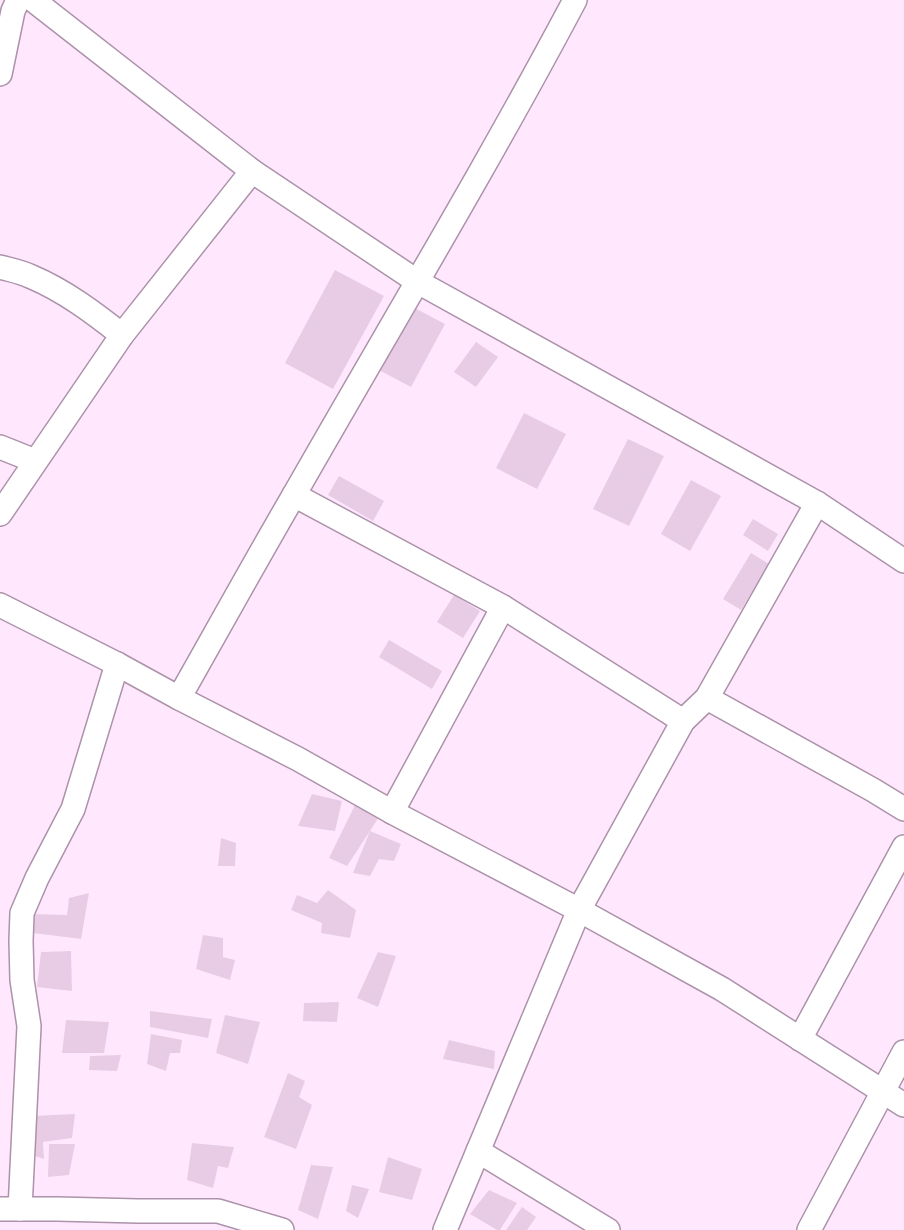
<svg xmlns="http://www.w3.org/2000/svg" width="904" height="1230" viewBox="0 0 904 1230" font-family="'Exo 2',sans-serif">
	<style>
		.building { fill: #e8cce6 }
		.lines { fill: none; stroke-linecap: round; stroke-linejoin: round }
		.minor-casing { stroke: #ac92aa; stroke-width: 26 }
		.minor { stroke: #fff; stroke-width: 23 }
	</style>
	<rect width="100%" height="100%" fill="#ffe8fd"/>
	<g class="building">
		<path d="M335,270L384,296L333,389L285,363Z"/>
		<path d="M411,306L445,324L411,387L377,369Z"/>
		<path d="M476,342L498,357L476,387L454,372Z"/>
		<path d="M524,413L566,434L537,489L496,468Z"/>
		<path d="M628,439L664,456L629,526L593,509Z"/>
		<path d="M339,476L384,501L373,521L328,495Z"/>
		<path d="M691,480L721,496L690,551L661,534Z"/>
		<path d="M753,519L778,534L768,551L743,535Z"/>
		<path d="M751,553L769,564L741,610L723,599Z"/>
		<path d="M454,595L480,611L463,638L437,622Z"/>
		<path d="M389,640L442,671L432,689L379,657Z"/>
		<path d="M312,794L342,801L335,831L298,826Z"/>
		<path d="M355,805L382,812L370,831L401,844L394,861L379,859L370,876L353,873L370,831L347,866L329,858Z"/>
		<path d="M221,838L236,843L235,866H218Z"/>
		<path d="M328,890L356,910L350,938L321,933L322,923L291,910L297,895L317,903Z"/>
		<path d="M89,893L81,939L33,933L31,914L67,915L69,898Z"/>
		<path d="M203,935L223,938V957L235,960L230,980L196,969Z"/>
		<path d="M71,951L72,991L37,987L41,952Z"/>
		<path d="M378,952L396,956L378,1007L357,998Z"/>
		<path d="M339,1002L337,1022L303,1021L304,1003Z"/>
		<path d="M150,1011L212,1019L208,1038L150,1027Z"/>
		<path d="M225,1015L260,1022L248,1064L216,1053Z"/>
		<path d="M66,1020L109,1022L104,1053H62Z"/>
		<path d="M151,1034L182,1040L180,1053H170L166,1071L147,1064Z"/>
		<path d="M449,1040L495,1051L494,1069L443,1059Z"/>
		<path d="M121,1055L117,1071L89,1070L90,1056Z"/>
		<path d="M288,1073L305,1081L299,1097L312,1105L296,1149L264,1137Z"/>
		<path d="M75,1114L72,1138L43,1142L44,1159L32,1155V1116Z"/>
		<path d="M192,1143L234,1147L228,1168L218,1166L213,1188L187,1180Z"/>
		<path d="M49,1144H75L69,1175L48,1177Z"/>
		<path d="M388,1157L422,1169L412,1200L379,1192Z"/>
		<path d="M311,1165L333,1167L318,1219L298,1210Z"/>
		<path d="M352,1185L369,1189L358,1218L346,1211Z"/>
		<path d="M489,1190L517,1203L500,1230H497L470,1214Z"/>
		<path d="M522,1207L536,1217L527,1230H506Z"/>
	</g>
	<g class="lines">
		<defs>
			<g id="minor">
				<path d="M33,0L252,171L418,282L817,503L904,561"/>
				<path d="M0,74L13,11L18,0"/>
				<path d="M0,267C11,270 22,272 32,277C65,291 94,313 122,335"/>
				<path d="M0,447L35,461"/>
				<path d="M294,495L503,607L683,721"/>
				<path d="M0,514L122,335L252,171"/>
				<path d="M0,605L117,664L179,698L298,759L392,812L579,910L722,989L904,1105"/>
				<path d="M179,698C217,631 255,562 294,495C388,330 486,168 575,0"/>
				<path d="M707,698L873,790L904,809"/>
				<path d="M392,812L503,607"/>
				<path d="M800,1039L904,847"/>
				<path d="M478,1151L608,1230"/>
				<path d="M0,1209H57L138,1211H218L282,1230"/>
				<path d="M20,1209L29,1026L22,980L21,941L22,913L37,878L73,809L117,664"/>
				<path d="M445,1230L579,910L683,721L707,698L817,503"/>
				<path d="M809,1230L904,1052"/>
			</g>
		</defs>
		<use href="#minor" class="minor-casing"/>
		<use href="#minor" class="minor"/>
	</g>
</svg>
